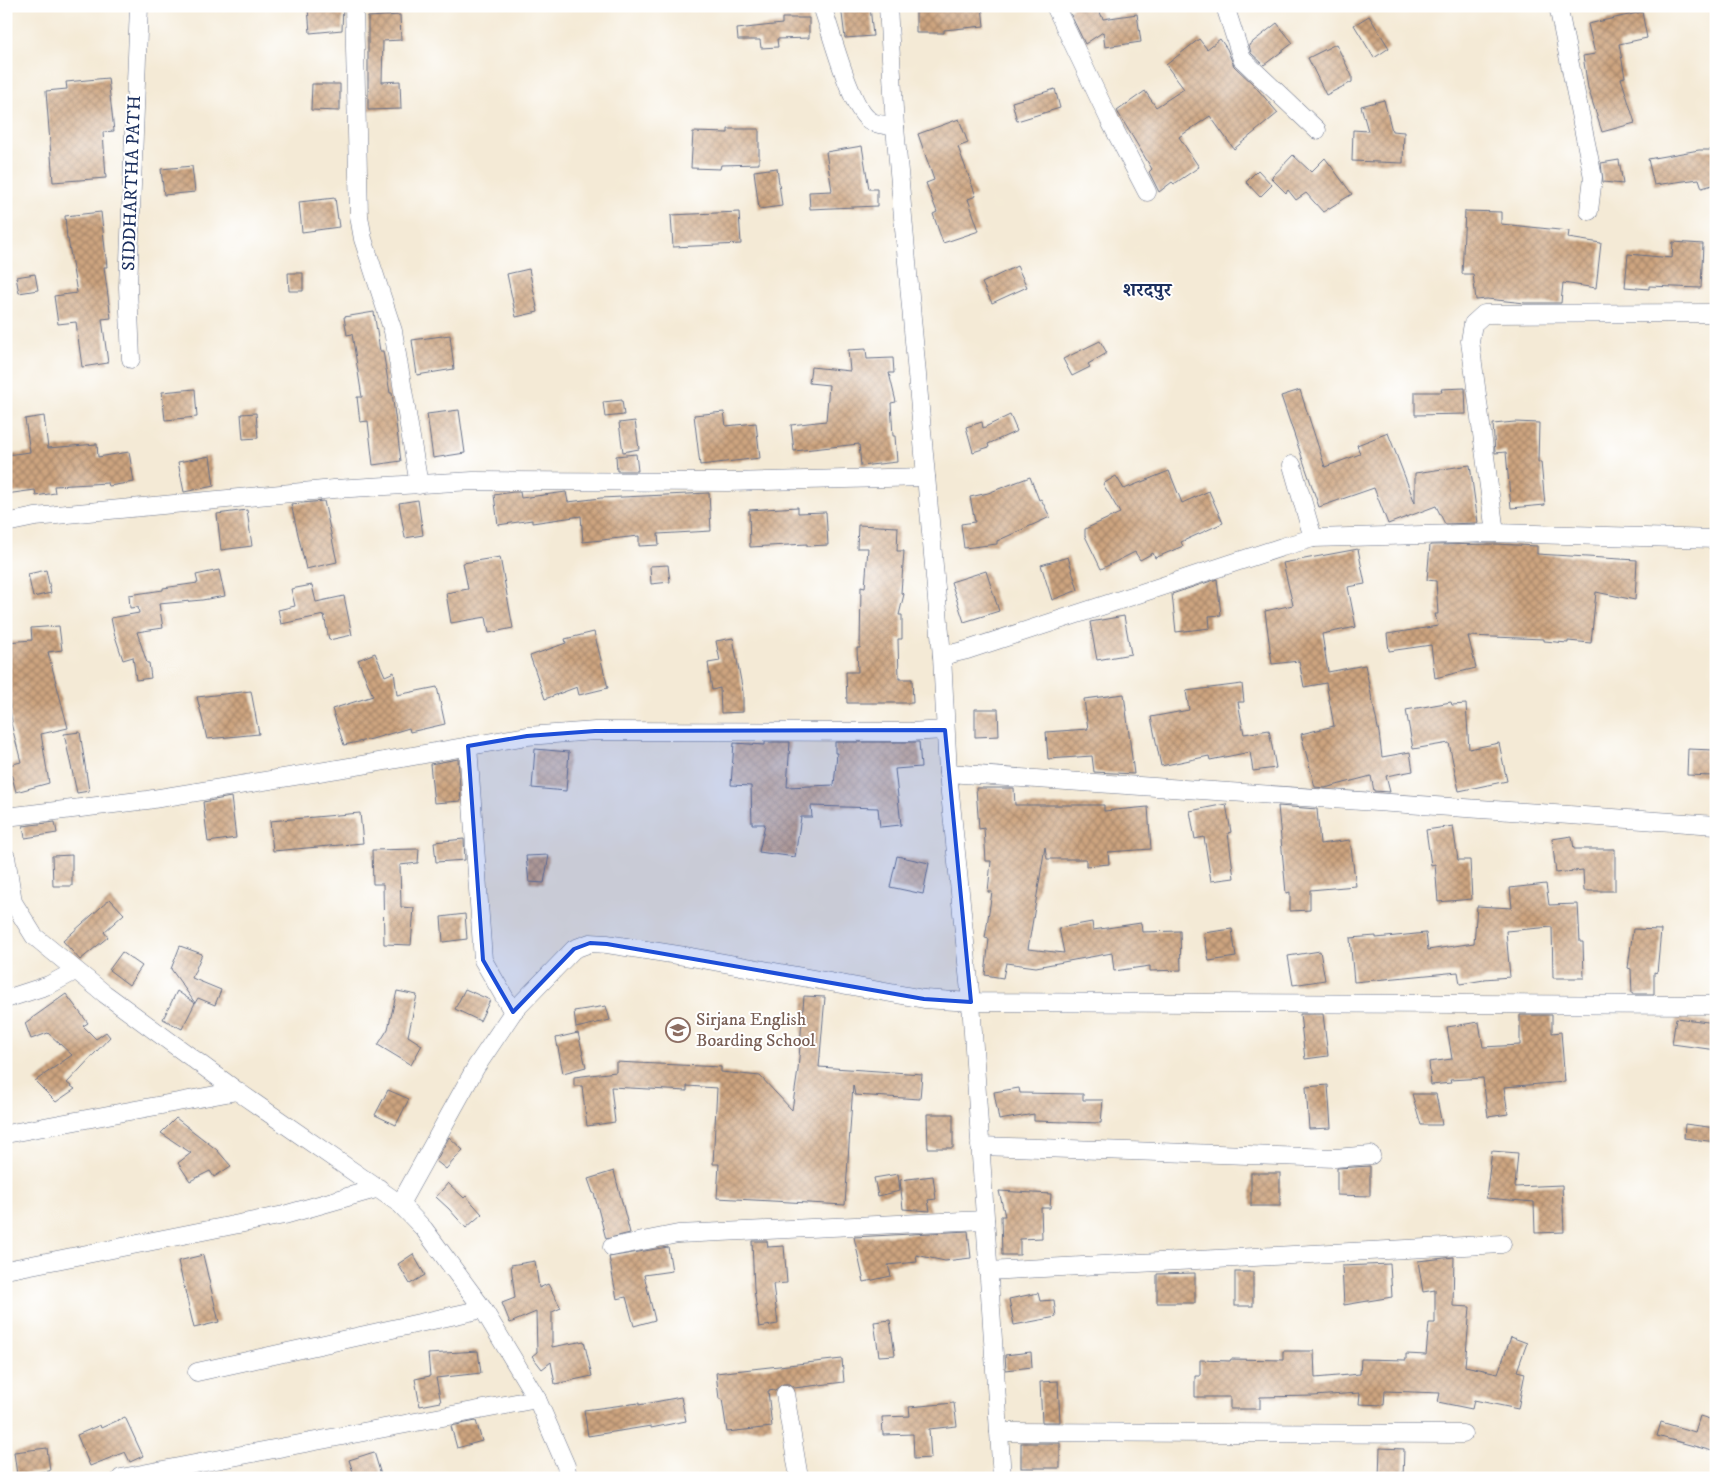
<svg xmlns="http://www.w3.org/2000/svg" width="1722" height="1484" viewBox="0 0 1722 1484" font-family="'IM FELL DW Pica','Noto Serif Devanagari',serif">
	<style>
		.building { fill: url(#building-cross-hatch) }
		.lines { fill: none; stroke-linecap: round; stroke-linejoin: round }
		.street-casing { stroke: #677088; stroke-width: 19 }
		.street { stroke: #fff; stroke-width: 18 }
		.marked { fill: #1d4ed8; fill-opacity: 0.2; stroke: #1d4ed8; stroke-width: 4; stroke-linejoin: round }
		.labels { text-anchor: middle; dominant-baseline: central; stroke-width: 4; stroke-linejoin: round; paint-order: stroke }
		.street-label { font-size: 18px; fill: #1b2f5e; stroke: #fff }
		.education-label { font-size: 18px; fill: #785e54; stroke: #fff; text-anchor: start }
		.neighbourhood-label { font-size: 19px; font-weight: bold; fill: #1b2f5e; stroke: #fff }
	</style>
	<defs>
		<pattern id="building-cross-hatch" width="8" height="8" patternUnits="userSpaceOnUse" patternTransform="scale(1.25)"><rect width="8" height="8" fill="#cda47f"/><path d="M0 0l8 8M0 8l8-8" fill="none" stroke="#a6866b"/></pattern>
	</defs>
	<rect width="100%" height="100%" fill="#fff"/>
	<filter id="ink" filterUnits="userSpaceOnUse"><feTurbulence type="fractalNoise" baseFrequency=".02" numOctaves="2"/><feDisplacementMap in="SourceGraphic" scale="10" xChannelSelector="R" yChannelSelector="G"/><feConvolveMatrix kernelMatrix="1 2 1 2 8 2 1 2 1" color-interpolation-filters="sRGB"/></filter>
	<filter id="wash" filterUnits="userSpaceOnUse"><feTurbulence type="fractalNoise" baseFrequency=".0096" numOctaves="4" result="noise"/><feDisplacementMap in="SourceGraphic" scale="20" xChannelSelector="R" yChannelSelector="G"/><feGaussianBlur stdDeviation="1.12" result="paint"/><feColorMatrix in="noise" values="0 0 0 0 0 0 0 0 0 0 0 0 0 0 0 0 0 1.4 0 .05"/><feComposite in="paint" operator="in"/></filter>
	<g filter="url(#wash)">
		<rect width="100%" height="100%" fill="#f4ead6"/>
		<g id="blocks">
			<g class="building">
				<path d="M322,6H343L342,30L310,33L308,7Z"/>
				<path d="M841,6H870L873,36L845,38Z"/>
				<path d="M982,6L984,26L944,30V33H916V7Z"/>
				<path d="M1074,6H1097L1103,19L1137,14L1141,42L1105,47L1103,32L1085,44L1069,11Z"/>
				<path d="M1642,12L1647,38L1619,44L1625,77L1621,78L1635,123L1602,132L1588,88L1583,56L1595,54L1588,24Z"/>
				<path d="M400,15L401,40L383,41L382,82L400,81L401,109L368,110V17Z"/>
				<path d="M1369,16L1389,48L1374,58L1354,25Z"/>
				<path d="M782,18H809V38L777,39L778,47L761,48L760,40H738L737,29L782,24Z"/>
				<path d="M1277,23L1293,43L1264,65L1251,53L1249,45Z"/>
				<path d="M1199,39L1207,49L1220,39L1227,49L1234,66L1253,84L1278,113L1234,149L1210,116L1179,137L1199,167L1174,184L1172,182L1159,192L1149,172L1152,169L1117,111L1145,91L1156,107L1184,89L1166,65Z"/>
				<path d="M1336,44L1352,76V82L1326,95L1308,58Z"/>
				<path d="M108,78L114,131L103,132L106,178L53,182L46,91L67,89L66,82Z"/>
				<path d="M312,84H340V111L311,110Z"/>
				<path d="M1055,89L1060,108L1017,121L1012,102Z"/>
				<path d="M1384,100L1392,131L1404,132L1403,163L1352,161L1353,130L1368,131L1361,106Z"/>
				<path d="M959,119L968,143L958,147L976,196L968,199L979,231L943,243L933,214L937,212L926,183L934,180L918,134Z"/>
				<path d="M728,129H759V164L721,165L720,169L691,168L693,132L728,133Z"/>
				<path d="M862,146L869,189H877V206L810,209L809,192L832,191L826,152Z"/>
				<path d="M1699,150H1716V184L1702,188L1699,179L1654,185L1648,159Z"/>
				<path d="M1293,155L1311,172L1325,158L1352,194L1323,212L1306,193L1296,200L1288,190L1286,193L1271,178Z"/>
				<path d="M1619,160L1623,184L1603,182L1601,163Z"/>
				<path d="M192,166L195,192L164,195L161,169Z"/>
				<path d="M777,168L782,206L759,209L754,171Z"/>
				<path d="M1258,170L1272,185L1260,197L1246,182Z"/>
				<path d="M335,198L339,227L302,232L299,202Z"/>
				<path d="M1465,211L1501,212V224L1569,231L1568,238L1601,243L1596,288L1563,283L1561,303H1525L1487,299L1476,300L1473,274H1462Z"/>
				<path d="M101,212L107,267H104L111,318L102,319L108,363L82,367L76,322L58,324L54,296L77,293L68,239H67L65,216Z"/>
				<path d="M739,212L741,244L673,247L671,215Z"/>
				<path d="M1673,242L1703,244L1701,288L1649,286V289L1625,287L1628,254L1672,258Z"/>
				<path d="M1017,266L1027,287L992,303L982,283Z"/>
				<path d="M529,269L538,312L516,317L507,274Z"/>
				<path d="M288,273H303V291H289Z"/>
				<path d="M35,274L38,290L19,293L16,277Z"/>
				<path d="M374,312L380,351H383L390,393H392L401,461L373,465L368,421L360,422L357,397H362L352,334L347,335L344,317Z"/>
				<path d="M450,335L454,369L417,375L412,340Z"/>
				<path d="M1100,341L1107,353L1088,364L1090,367L1072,376L1063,359Z"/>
				<path d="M866,349L867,359L893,358L894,373H889L896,402L891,403L893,436H895L897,462L861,466L859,444L794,451L791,425L826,421L829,385L809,383L811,367L850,371L848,350Z"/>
				<path d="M1465,388L1466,414L1415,415V392H1442L1441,389Z"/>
				<path d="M195,389L197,417L165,420L162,392Z"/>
				<path d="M1300,390L1325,467L1360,454L1357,445L1388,433L1415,503V473L1470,465L1478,523L1445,524L1436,506L1388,524L1374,488L1319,507L1281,396Z"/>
				<path d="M622,400L624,415L605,417L603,402Z"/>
				<path d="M459,410L465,453L433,458L427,414Z"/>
				<path d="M724,412L726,426L756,423L760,458L700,465L694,415Z"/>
				<path d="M256,413L258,438L243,439L241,414Z"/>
				<path d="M1010,415L1017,431L988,444L989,447L973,452L966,427L982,422L983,428Z"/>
				<path d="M44,416L48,448L97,444L98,457L129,452L134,482L109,486L108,483L54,486L55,493L36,496L35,490L6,494V455L30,452L25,419Z"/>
				<path d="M635,421L639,449L623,452L619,423Z"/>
				<path d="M1515,422L1539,423L1538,462H1541L1545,505L1511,508L1506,452L1495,453L1493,424Z"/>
				<path d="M636,454L638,471H617L616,456Z"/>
				<path d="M210,456L214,486L184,492L178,462Z"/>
				<path d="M1169,471L1182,503L1209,491L1223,523L1181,542L1183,546L1155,558L1153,553L1140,560L1135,552L1101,569L1085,536V529L1120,513L1103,484L1116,476L1124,489Z"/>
				<path d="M1030,477L1039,500L1041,499L1050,517L997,541V544L964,548L961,524L975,522L970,497L988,493Z"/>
				<path d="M513,492H520L521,498L566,492L568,502L601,498L709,493L711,531L658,534L659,545L639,546V536L583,542L581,516L532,523V520L498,525L494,495Z"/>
				<path d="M418,500L423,535L405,538L399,503Z"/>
				<path d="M324,501L337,562L306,569L291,504Z"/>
				<path d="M798,507V513L826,512L828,545L807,546V544L750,547L749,510Z"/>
				<path d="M247,510L252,546L221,550L217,514Z"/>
				<path d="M858,525L898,527L897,551H904L901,593L904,594L899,615H902V639H898L899,679H912L913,703H847L846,672H858L857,648H860L861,587L865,588L868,548H857Z"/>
				<path d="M1495,544L1537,546V554L1637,560L1635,600L1596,592L1591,643L1568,641V643L1544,641V639L1468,636L1476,668L1435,678L1431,645L1389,651L1387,634L1438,626L1435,614H1438L1436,581L1427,580L1430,545Z"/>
				<path d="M1358,549L1365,584L1348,587L1356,627L1322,634L1328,672L1365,665L1379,733L1382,757L1410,752L1413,771L1386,776L1390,792L1374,791L1371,776L1325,788L1315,787L1301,734L1334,726L1326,683L1304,687L1299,661L1272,664L1265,611L1293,605L1283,563Z"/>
				<path d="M500,557L513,628L489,633L486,617L451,623L446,593L468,589L463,563Z"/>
				<path d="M1068,557L1078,590L1052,600L1041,565Z"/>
				<path d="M668,565L670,582L651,584L650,566Z"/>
				<path d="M46,570L51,593L33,597L28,574Z"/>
				<path d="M219,570L225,596L202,600L159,604L163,628L137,632L147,663H149L151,678L136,680L133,657L123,660L114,633L111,618L139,613L138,607L130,608L129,595L163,590V588L198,583L196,575Z"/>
				<path d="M986,571L999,611L964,622L951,582Z"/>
				<path d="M1217,579L1221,615L1209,616L1210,628L1176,632L1172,594Z"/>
				<path d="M312,585L316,602L344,596L352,635L329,640L324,615L281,624L278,610L295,606L291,589Z"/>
				<path d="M1124,616L1131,654L1097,660L1090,622Z"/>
				<path d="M59,626L62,650L48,652L68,728L41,734L49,783L16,792L9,765L21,762L11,723L12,722L6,684V668H10L7,642L32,640L31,628Z"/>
				<path d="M594,632L608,688L579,695L577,687L545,699L530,656L566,643L565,639Z"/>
				<path d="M733,638L743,692V712L721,713L720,688L712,690L708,663L720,661L716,641Z"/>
				<path d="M375,653L385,676L394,672L397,695L437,687L445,724L410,732L409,728L372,739L344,745L332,709L373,696L358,660Z"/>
				<path d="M1242,684L1244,702H1238L1244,734L1269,730L1276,768L1253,771L1250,752L1210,760L1209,756L1161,766L1151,717L1189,710L1186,691Z"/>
				<path d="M251,691L259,734L207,739L197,697Z"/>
				<path d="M1124,694L1134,774L1094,772L1092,756L1048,759L1046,732L1088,729L1084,699Z"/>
				<path d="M1451,702L1452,705L1466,704L1469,749L1499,743L1507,781L1459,791L1449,743L1413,749L1406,710Z"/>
				<path d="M975,709H998L999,736L975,737Z"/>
				<path d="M80,732L89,791L77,793L64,734Z"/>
				<path d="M765,742H790L787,787L834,785L837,753H835V742H919L921,767L895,769L901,825L880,827L878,808L811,806L812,817H801L795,857L759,852L765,824H752L751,786L731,785L734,743L765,745Z"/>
				<path d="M535,749L569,752L566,791L532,788Z"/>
				<path d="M1688,749L1714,750L1713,776L1687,775Z"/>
				<path d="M458,759L461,801L434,803L430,764Z"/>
				<path d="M976,788H1014L1015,805H1104V811L1148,807L1151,849L1108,852L1109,864L1086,866V859H1047L1045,847L1028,949L1064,953L1059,928L1092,922L1093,930L1141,923L1142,932L1180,931L1181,970L1150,971V966L1114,971L1112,953L1036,967L1006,963L1003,978L985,975L989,939L985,938L992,892H988L991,861H986L984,828L979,829Z"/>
				<path d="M231,797L236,838L208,842L203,802Z"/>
				<path d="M1226,804L1231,832L1228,833L1234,878L1211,881L1204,837L1195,839L1190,811Z"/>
				<path d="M1278,806L1317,809L1320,844L1350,840L1356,886L1310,890V910L1290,911V892L1286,893Z"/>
				<path d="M360,813L363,843L273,851L270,821Z"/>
				<path d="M55,822L57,833L25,838L23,826Z"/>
				<path d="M1453,826L1458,860H1470L1472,899L1438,902L1435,864L1431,865L1426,830Z"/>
				<path d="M1572,836L1574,849H1615V891H1584L1583,870L1556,873L1552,839Z"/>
				<path d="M464,839L465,860L436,862L434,842Z"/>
				<path d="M419,849L418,863L400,865L401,907L414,908L411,945L384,944L383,884H373L372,850Z"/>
				<path d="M72,855V886H53L52,856Z"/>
				<path d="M549,855L544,883L529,882L526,856Z"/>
				<path d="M897,856L929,863L923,894L890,887Z"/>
				<path d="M1546,884L1549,905L1578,904L1580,942H1583L1584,978H1553L1552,927L1506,931L1510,977L1484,979V980L1460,984L1458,972L1354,982L1350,938L1376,936V938L1426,933L1428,950L1474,943L1477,906L1512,908L1510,888Z"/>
				<path d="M110,899L124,914L104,932L108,937L80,960L63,941Z"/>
				<path d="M465,914L467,939L443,942L441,917Z"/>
				<path d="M1232,929L1236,957L1209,961L1204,933Z"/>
				<path d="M1633,929L1661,930L1657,973L1654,972V994H1632L1631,969L1628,968Z"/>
				<path d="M180,946L202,954L192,978L221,990L215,1005L198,998L195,1003L171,969Z"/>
				<path d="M1320,951L1325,980L1293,985L1288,956Z"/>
				<path d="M122,952L142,966L129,985L109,970Z"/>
				<path d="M465,989L490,1000L480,1021L455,1009Z"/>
				<path d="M177,991L195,1003L182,1029L163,1019Z"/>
				<path d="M397,991L417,995L408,1036L422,1045L411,1065L378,1045L388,1029Z"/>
				<path d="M66,994L88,1023L83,1026L96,1039L106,1032L110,1037L67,1083L75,1089L56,1102L35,1081L72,1055L48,1033L31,1039L25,1023Z"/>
				<path d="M804,996L825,997L819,1067L922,1074L920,1099L855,1095L853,1085L845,1205L717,1198L719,1164H713L717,1088L687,1086V1091L611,1087L615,1122L587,1126L582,1086H574V1077L616,1072V1062L721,1067V1072L760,1076L792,1110L798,1070Z"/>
				<path d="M606,1006L610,1020L576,1028L574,1011Z"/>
				<path d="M1300,1014H1323L1328,1056L1305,1059Z"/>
				<path d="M1520,1015H1552V1033L1561,1032L1565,1082L1504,1087L1508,1114L1488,1117L1483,1078L1450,1080L1451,1083L1431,1085L1429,1062L1452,1059L1447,1027L1479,1022L1483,1047L1520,1045Z"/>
				<path d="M1676,1018L1716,1023V1050L1672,1044Z"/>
				<path d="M578,1033L586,1067L563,1073L556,1038Z"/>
				<path d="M1328,1085L1331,1128L1309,1129L1306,1087Z"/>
				<path d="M1019,1088L1020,1093L1083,1094V1100H1103L1101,1123L1034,1121V1114L999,1120L994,1092Z"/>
				<path d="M388,1090L409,1099L396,1125L375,1115Z"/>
				<path d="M1412,1094H1436L1442,1125H1421Z"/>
				<path d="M927,1114H953V1148H928Z"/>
				<path d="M176,1118L217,1150L231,1166L214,1177L210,1171L190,1181L178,1163L191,1153L161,1133Z"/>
				<path d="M1685,1124L1716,1128V1142L1684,1138Z"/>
				<path d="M449,1137L463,1150L446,1169L436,1161Z"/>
				<path d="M1492,1151L1518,1153L1515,1187L1562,1185L1564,1232L1535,1233L1534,1202L1486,1198Z"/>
				<path d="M1370,1166V1196L1337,1195V1168Z"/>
				<path d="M614,1171L630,1233L606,1239L594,1193H593L588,1179Z"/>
				<rect x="1251" y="1173" width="29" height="33"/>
				<path d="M898,1174L900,1191L878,1196L874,1178Z"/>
				<path d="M933,1176L936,1199L928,1200L930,1211L903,1209L900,1180Z"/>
				<path d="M448,1183L464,1198L466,1196L482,1214L466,1228L449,1209L436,1197Z"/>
				<path d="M999,1191L1051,1194L1050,1208H1041L1042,1238L1020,1239V1255H1002L1001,1216H1005Z"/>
				<path d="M968,1231L971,1258L945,1261L916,1255L917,1262L888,1265L891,1276L864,1282L854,1237Z"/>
				<path d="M752,1241H767L768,1247L784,1246L787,1283L773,1284L778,1324L759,1327L754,1289Z"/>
				<path d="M668,1247L672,1271L644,1275L655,1320L634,1326L626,1297L617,1299L609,1257Z"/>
				<path d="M413,1254L425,1275L410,1284L398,1264Z"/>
				<path d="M203,1255L219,1322L194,1328L178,1261Z"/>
				<path d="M1454,1257L1453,1306L1470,1307L1465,1366L1498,1373L1511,1337L1527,1343L1517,1371L1525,1373L1518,1409L1474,1400L1472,1409L1438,1402L1440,1393L1385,1391L1384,1405L1359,1404L1360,1393L1313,1396L1260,1397V1409H1230V1397H1195V1376H1200V1360L1230,1361L1231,1359L1283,1360V1351H1314L1315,1378L1360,1374L1361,1359L1406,1360V1354L1426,1355L1429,1323H1435V1290L1423,1292L1418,1261Z"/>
				<path d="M535,1261L539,1288L548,1284L561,1308L552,1312V1347L584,1341L592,1376L555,1384L551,1362L542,1369L532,1356L537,1352L536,1312L510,1323L502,1303L515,1298L511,1265Z"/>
				<path d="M1390,1264L1392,1297L1344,1305L1342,1266Z"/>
				<rect x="1235" y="1272" width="18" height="34"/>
				<path d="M1195,1273V1303H1157V1274Z"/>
				<path d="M1038,1293L1040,1301L1054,1300L1056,1317L1014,1325L1009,1299Z"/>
				<path d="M890,1320L895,1355L879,1356L874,1322Z"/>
				<path d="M478,1351L481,1373L436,1378L441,1402L420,1406L415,1379L430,1376L428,1354Z"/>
				<path d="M1031,1352L1032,1367L1006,1370L1005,1355Z"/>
				<path d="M842,1359L844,1382L794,1388L789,1384H783L775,1390L768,1391L772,1427L727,1432L722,1399H719L716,1373Z"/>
				<path d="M1058,1381L1060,1422H1042L1040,1382Z"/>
				<path d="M681,1397L686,1421L651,1428V1426L588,1436L584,1410L639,1403V1405Z"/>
				<path d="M954,1403L957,1426L929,1429L931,1458L914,1459L913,1434L883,1435L882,1417L910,1416L909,1407Z"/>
				<path d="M1700,1416L1716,1421V1452L1657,1436L1661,1422L1695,1432Z"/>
				<path d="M125,1417L143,1456L130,1462L125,1452L90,1466L77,1435L100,1425L101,1428Z"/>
				<path d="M476,1421L482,1441L457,1448L451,1426Z"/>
				<rect x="1021" y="1443" width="39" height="25"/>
				<path d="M47,1448L50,1471L17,1475L14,1452Z"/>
				<path d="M1380,1448L1404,1449L1403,1478H1379Z"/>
				<path d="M374,1452L382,1478H355L349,1460Z"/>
			</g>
		</g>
	</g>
	<g filter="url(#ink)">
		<use href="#blocks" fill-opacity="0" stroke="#677088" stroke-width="1"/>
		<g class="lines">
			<defs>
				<g id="street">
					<path d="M354,6L359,216L363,239L393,331L419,485"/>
					<path d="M822,6C831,31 850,107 869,120C875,125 888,125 895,127"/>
					<path d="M888,6L895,127L942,656L948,773L971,1002L1002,1478"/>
					<path d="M1055,6L1110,121L1147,192"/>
					<path d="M1225,6L1242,59L1317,130"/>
					<path d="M1558,6L1593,177L1589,211"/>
					<path d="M131,359L128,287L139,6"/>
					<path d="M1292,465L1313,538"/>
					<path d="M6,523L35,517L334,489L473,481L728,482L926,477"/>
					<path d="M1495,533L1470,341L1473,324L1484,314L1716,313"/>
					<path d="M942,656L967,650L1282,547L1313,538L1495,533L1716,539"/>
					<path d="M468,746L483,960L513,1012"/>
					<path d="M948,773L1716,825"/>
					<path d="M6,817L147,800L362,765L527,736L595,731L909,732L945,730"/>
					<path d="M6,857L13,902L34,936L105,994L237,1091L400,1204L424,1229L483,1309L537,1399L566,1466L568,1478"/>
					<path d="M6,999L49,985L75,971"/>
					<path d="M6,1134L237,1091"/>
					<path d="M980,1146L1335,1158L1371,1155"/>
					<path d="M400,1204L476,1067L513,1012L574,949L590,943L607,944L691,957L924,999L971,1002L1716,1005"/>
					<path d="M612,1247L678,1234L985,1220"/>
					<path d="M6,1270L284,1215L379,1188"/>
					<path d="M988,1271L1502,1244"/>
					<path d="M197,1372L483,1309"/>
					<path d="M785,1394L799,1478"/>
					<path d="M999,1432L1463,1434"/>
					<path d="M121,1478L537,1399"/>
				</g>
			</defs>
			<use href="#street" class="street-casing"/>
			<use href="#street" class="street"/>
		</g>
	</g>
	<path class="marked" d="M945,730L971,1002L924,999L607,944L590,943L574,949L513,1012L483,960L468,746L527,736L595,731Z"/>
	<defs>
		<symbol id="school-ring" viewBox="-11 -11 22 22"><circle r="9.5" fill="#fff" stroke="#8d6e63" stroke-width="1.5"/><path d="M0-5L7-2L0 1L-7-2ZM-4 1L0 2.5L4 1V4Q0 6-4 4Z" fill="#8d6e63"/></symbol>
	</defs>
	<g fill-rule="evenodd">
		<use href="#school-ring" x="664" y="1016" width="28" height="28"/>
	</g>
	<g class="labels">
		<g class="street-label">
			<text transform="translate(132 183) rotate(-88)">SIDDHARTHA PATH</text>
		</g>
		<g class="education-label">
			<text x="696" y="1020">Sirjana English<tspan x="696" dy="21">Boarding School</tspan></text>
		</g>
		<g class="neighbourhood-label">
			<text x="1147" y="290">शरदपुर</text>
		</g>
	</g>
	<rect width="1722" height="1484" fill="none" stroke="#fff" stroke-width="25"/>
</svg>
